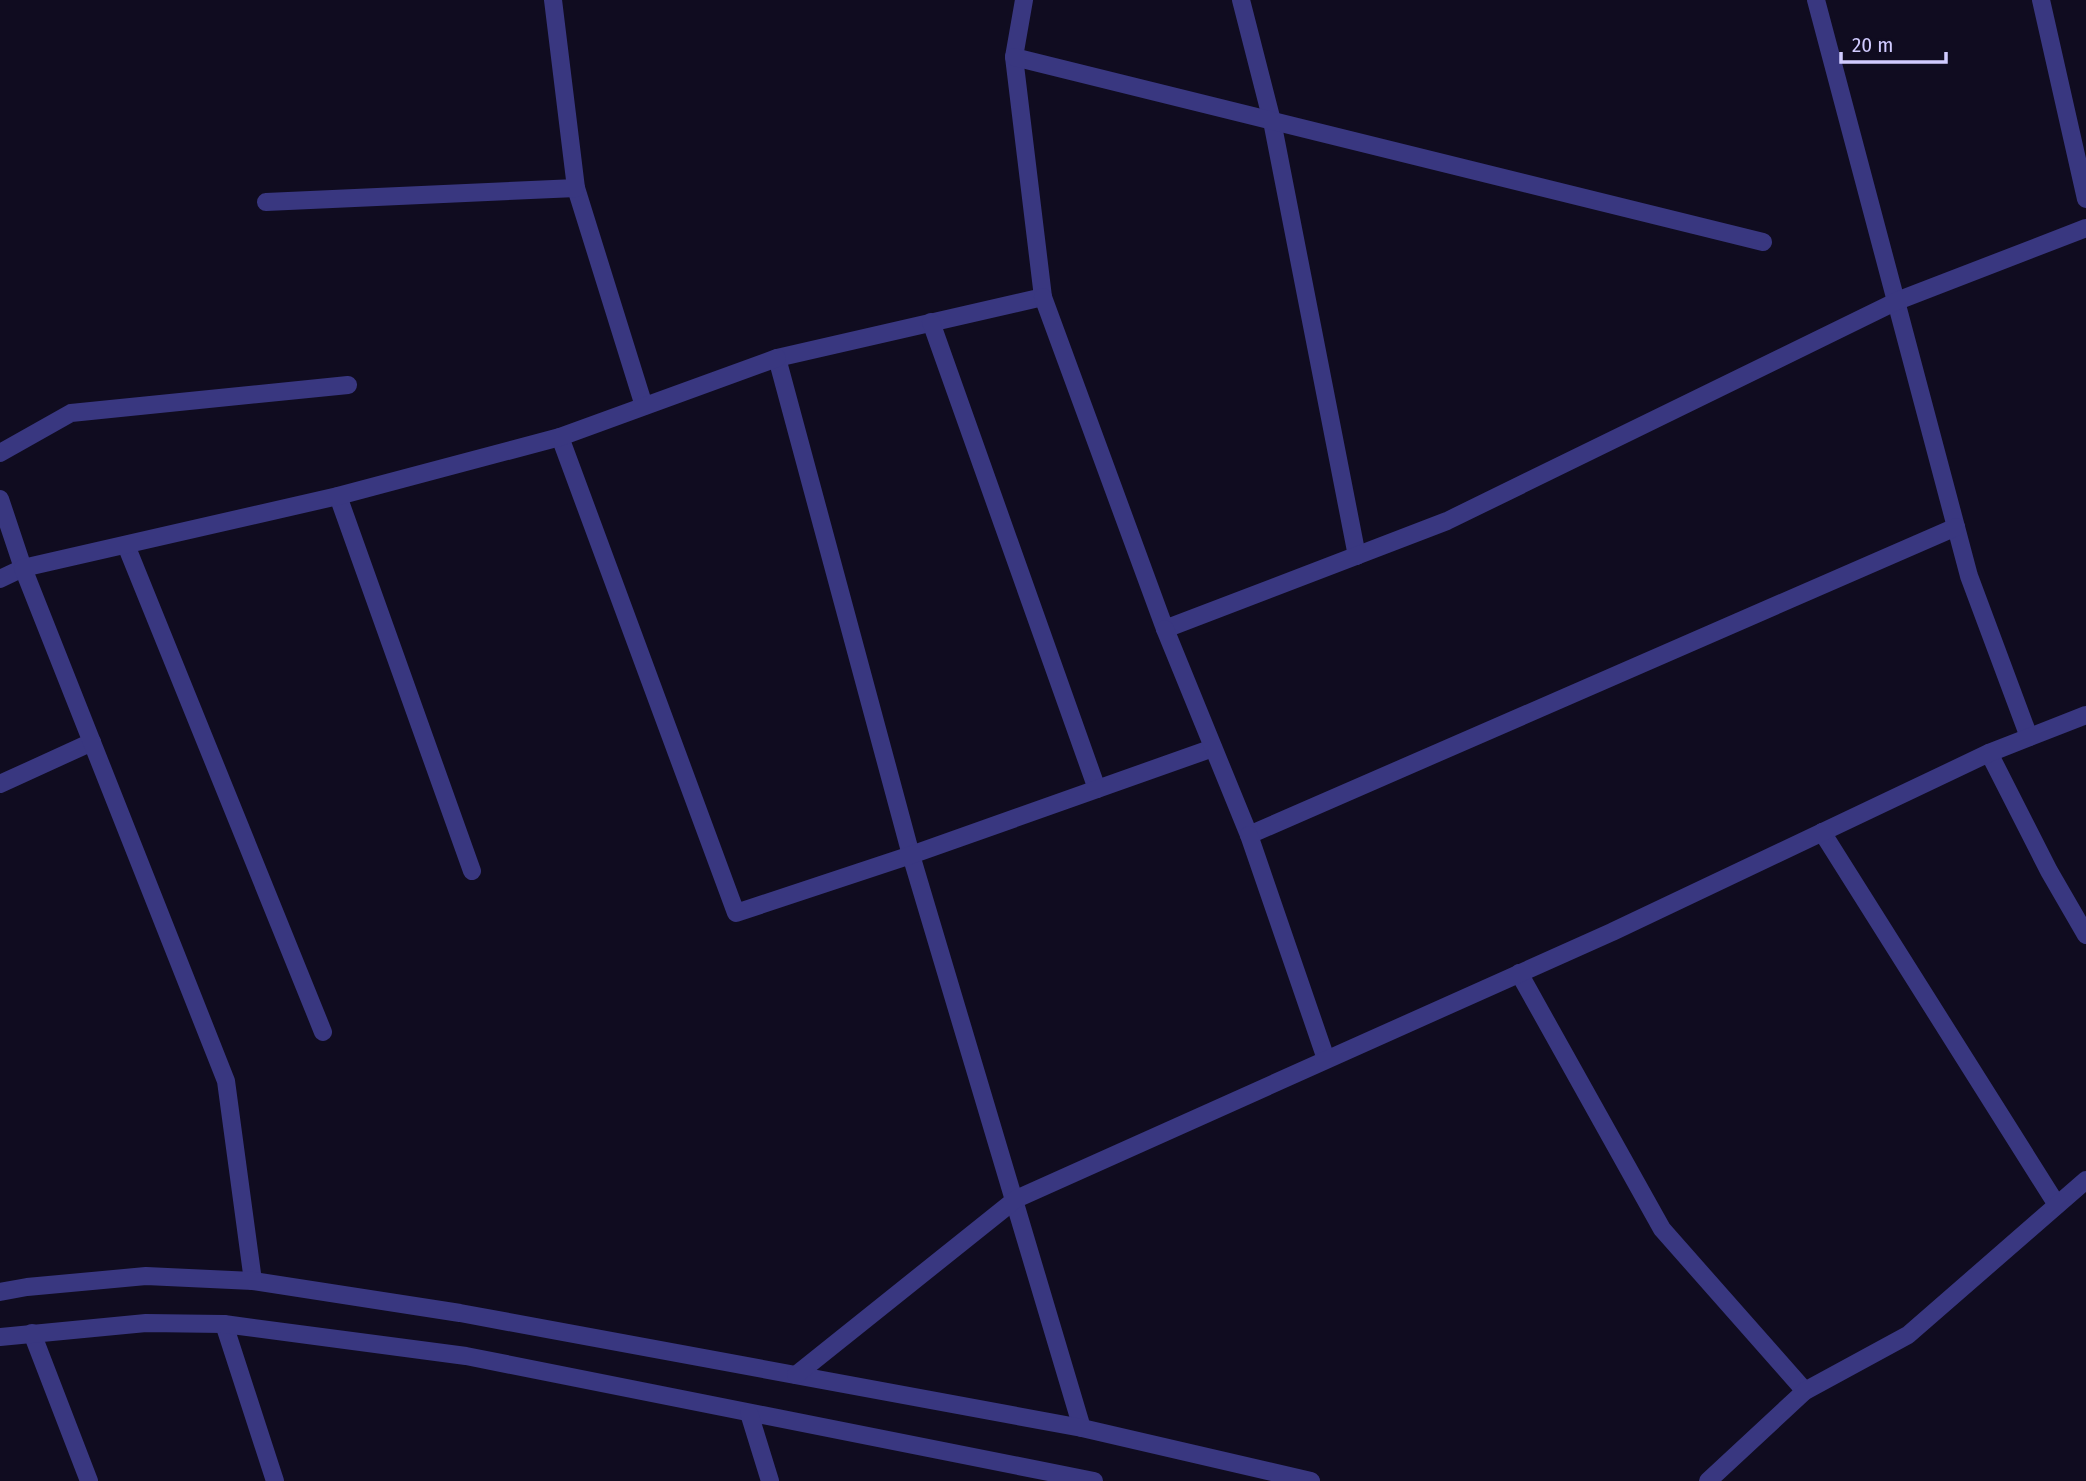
<svg xmlns="http://www.w3.org/2000/svg" width="2086" height="1481" viewBox="0 0 2086 1481" font-family="'Fira Sans Condensed',sans-serif">
	<style>
		.lines { fill: none; stroke-linecap: round; stroke-linejoin: round }
		.minor { stroke: #393780; stroke-width: 18 }
	</style>
	<rect width="100%" height="100%" fill="#100c20"/>
	<g class="lines">
		<g class="minor">
			<path d="M1024,0L1014,57L1043,297L777,358L911,855L1082,1428"/>
			<path d="M1241,0L1272,121L1357,556"/>
			<path d="M1816,0L1969,576L2029,737"/>
			<path d="M2041,0L2086,199"/>
			<path d="M1014,57L1763,242"/>
			<path d="M576,188L644,406"/>
			<path d="M266,202L576,188L553,0"/>
			<path d="M1043,297L1165,629L1447,521L1897,301L2086,228"/>
			<path d="M931,322L1097,789"/>
			<path d="M560,437L736,913L911,855L1213,748"/>
			<path d="M0,453L71,413L348,385"/>
			<path d="M338,496L472,871"/>
			<path d="M0,499L23,568L0,579"/>
			<path d="M126,545L323,1032"/>
			<path d="M1165,629L1249,835L1956,527"/>
			<path d="M1989,753L2049,871L2086,935"/>
			<path d="M0,784L92,742"/>
			<path d="M1822,832L2057,1205"/>
			<path d="M1249,835L1326,1059"/>
			<path d="M1519,973L1662,1229L1805,1391"/>
			<path d="M253,1281L226,1081L23,568L338,496L560,437L777,358"/>
			<path d="M0,1292L27,1287L146,1276L253,1281L460,1313L1082,1428L1311,1481"/>
			<path d="M224,1324L275,1481"/>
			<path d="M32,1333L89,1481"/>
			<path d="M0,1337L146,1323L224,1324L466,1356L1094,1481"/>
			<path d="M796,1375L1016,1199L1612,932L1989,753L2086,715"/>
			<path d="M749,1413L770,1481"/>
			<path d="M1708,1481L1805,1391L1908,1335L2086,1180"/>
		</g>
	</g>
	<path d="M1841 52v10h105v-10" fill="none" stroke="#d1cbff" stroke-width="3.5"/>
	<text x="1852" y="52" font-size="21" fill="#d1cbff" stroke="#100c20" stroke-width="5" paint-order="stroke">20 m</text>
</svg>
